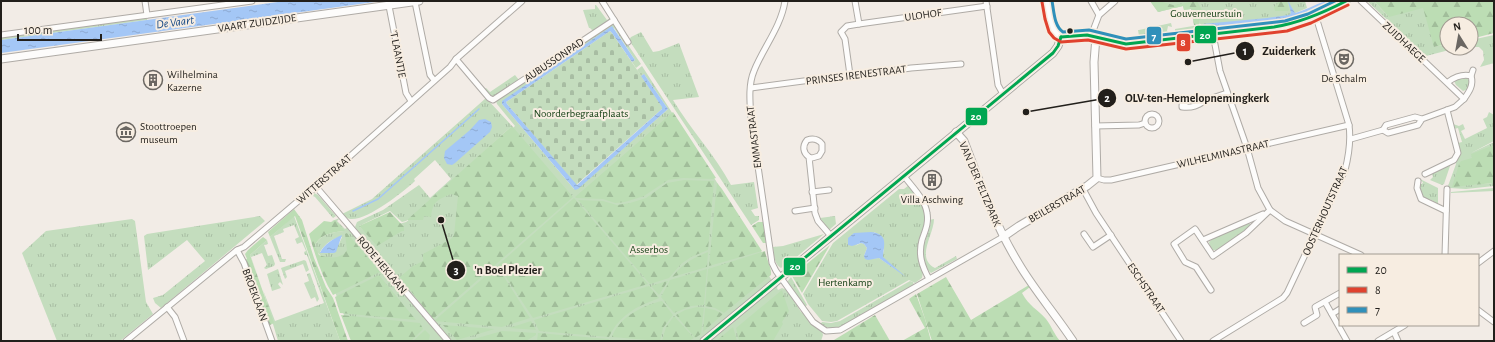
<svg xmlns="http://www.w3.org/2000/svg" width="1495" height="342" viewBox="0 0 1495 342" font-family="'Alegreya Sans',sans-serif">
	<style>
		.grass { fill: url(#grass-tufts); fill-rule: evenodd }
		.forest { fill: url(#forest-firs) }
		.cemetery { fill: url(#cemetery-stones) }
		.water { fill: url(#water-ripples) }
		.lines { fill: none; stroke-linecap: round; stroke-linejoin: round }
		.stream { stroke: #a4c7f6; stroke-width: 1.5 }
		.street-casing { stroke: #afaba6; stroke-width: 7 }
		.secondary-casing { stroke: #afaba6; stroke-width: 9 }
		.street { stroke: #fdfcfb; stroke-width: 5 }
		.secondary { stroke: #fdfcfb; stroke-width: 7 }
		.bus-1-casing { stroke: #f7ede1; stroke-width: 6 }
		.bus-2-casing { stroke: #f7ede1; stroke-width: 6 }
		.bus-3-casing { stroke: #f7ede1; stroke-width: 6 }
		.bus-1 { stroke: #00a651; stroke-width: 3 }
		.bus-2 { stroke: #e0422e; stroke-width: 3 }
		.bus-3 { stroke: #3090ba; stroke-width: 3 }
		.bus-dot { fill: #221f1b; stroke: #f7ede1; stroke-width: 1.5 }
		.labels { text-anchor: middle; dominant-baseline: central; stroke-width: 4; stroke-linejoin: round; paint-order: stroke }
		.park-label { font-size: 11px; fill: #0f3c10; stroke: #f7ede1 }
		.street-label { font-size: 11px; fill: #221f1b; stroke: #f7ede1 }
		.poi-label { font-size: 11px; fill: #221f1b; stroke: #f7ede1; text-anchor: start }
		.water-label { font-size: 12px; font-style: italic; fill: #154885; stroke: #f7ede1 }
		.leader { fill: none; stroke: #221f1b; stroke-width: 1.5 }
		.callout-dot { fill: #221f1b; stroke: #f7ede1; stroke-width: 1.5 }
		.mark-label { font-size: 12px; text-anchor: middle; font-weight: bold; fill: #fff }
		.callout-label { font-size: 12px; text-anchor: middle; font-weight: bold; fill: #221f1b; stroke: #f7ede1; stroke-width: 4; stroke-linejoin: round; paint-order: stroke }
		.line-badge { stroke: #f7ede1; stroke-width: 1.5 }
		.badge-label { font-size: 11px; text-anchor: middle; font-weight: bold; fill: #fff }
	</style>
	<defs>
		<pattern id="grass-tufts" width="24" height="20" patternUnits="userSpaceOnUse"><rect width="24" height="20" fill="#c4ddbe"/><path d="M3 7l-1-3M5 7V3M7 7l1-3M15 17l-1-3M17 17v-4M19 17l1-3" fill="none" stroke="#a8bda3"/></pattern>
		<pattern id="forest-firs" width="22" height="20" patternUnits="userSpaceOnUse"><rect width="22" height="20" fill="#bcddb4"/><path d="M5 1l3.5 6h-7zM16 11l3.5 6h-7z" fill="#a1bd9a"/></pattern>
		<pattern id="cemetery-stones" width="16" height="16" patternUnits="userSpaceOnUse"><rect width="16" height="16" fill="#c4ddbe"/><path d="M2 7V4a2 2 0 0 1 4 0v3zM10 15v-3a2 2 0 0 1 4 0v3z" fill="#a8bda3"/></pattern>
		<pattern id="water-ripples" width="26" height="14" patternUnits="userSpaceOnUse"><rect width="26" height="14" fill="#a4c7f6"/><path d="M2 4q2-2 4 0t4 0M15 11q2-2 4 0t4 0" fill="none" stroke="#8daad2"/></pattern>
	</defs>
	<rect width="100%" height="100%" fill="#f2ece6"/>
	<g class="grass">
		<path d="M1150,1H1305L1307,8L1288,16L1204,26L1202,24L1203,27C1238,24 1274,23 1308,12L1307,17L1285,23L1202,32L1201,24L1194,23L1191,9L1184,10L1183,6L1158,12Z"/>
		<path d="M1367,1H1374L1389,17L1377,1H1494L1471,24H1447L1434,47L1447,44V48H1462V50L1453,51V49L1426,56Z"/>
		<path d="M595,5H596L607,20L610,18L609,22L594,32L590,28H589L583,10L595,9Z"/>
		<path d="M147,17V20L1,40V37Z"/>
		<path d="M613,23L641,64L636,68L632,62L635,60L614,28L502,104L574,189H577L668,109L644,74L641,76L637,70L642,66L765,257C767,269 767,279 778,285L777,288L778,290L782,288L787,290L801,312L803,313L812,324L822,331L823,335L821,341H354L321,256L317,252L315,246C319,234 334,232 344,231L335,221H332L340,218L337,221L345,229L348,227L357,238L361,236L355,227L357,222L383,210L419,185L430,198L451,179L435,160L414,179L415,181C403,192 367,221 350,219C346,218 345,216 342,214L372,199L486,98L512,126L428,203L515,126L497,104L496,101ZM422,209L406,222L366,233L359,226L390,211L402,222L406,221ZM342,237L339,244L320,252C325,244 332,238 342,237Z"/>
		<path d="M1171,23L1172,27L1168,26L1167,31L1172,33V36L1132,40L1131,37L1139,36L1138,30H1139Z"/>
		<path d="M1199,25V33L1175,35V29Z"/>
		<path d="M641,32L653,52L659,51L679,43L699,97L673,100C691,130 715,155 731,185L754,182L758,208L751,210L755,216H759V220L751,225L629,40L631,37Z"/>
		<path d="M1494,35V63L1480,67L1484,60L1483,51L1479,47H1471V40Z"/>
		<path d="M515,75L519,80L495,98L491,97L484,89L486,88L490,92Z"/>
		<path d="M1459,78H1467L1469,80L1470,84L1468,89L1463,91L1456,85L1454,81Z"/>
		<path d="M1489,112L1494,115V141L1471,153L1494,142V182L1452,186L1494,183V186L1466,189L1449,188L1448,186L1456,164L1458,143L1462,142L1458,128L1454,129L1453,124L1459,126L1463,124L1465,129L1461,131L1465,139L1487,128L1483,119L1487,117Z"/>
		<path d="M1449,163L1450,166L1444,184L1442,185L1430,180L1433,177L1432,173Z"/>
		<path d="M1418,178L1438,188V205C1435,202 1430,198 1424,199C1419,194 1418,191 1420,184H1422L1423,182L1417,179Z"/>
		<path d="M909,185L924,208L926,222L920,241L923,272L922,278L915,283L909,280L837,321L831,322L822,321L808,304L803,294L833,243L899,189H904ZM875,232L884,250L882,257L898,271L879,258L866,259L864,256L867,248L864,244L861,243L855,246Z"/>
		<path d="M1494,188V191L1451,193V192Z"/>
		<path d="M314,193L318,195L336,216L333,218L315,197L311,195Z"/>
		<path d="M260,216L265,221L161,308L155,303L153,298L163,295L205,261L187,240L148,270L144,236L147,234Z"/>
		<path d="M294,216L340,341H278L263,290L275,321L324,303L307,255H305L304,252L306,251L302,242L297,244L295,239L299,237L294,225L283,229L284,232L274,236L282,259H286L285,262H280L270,237Z"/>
		<path d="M835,216L836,224L829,230L820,218Z"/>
		<path d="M132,219L135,221L146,302L153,314L120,341H57L22,253L46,231Z"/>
		<path d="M934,219C934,235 915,258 935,268L956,256L957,259L931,273L928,270L926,271L922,257L923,243L925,242L931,222L929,220Z"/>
		<path d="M1247,223L1250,224L1249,228L1218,250H1212L1210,247L1209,242L1213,238Z"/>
		<path d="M824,234L793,260H791L781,268C774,264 774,255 773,247L783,246Z"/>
		<path d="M267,240L268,244L264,245L268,256L272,255L275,264L274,266L266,269L264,268L267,265L262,253L251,257L261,285L250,255Z"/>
		<path d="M304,260L306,261L309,270L306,272L303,264L285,271L287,277L285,279L281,268Z"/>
		<path d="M278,269L283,285L280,282L278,284L281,288L272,291L267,274Z"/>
		<path d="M310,273L319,299L317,302L315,297L311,299L304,283L309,281L307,274Z"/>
		<path d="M791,277L807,305L805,307L787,282Z"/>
		<path d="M910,281L913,282L914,285L840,327L832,329L820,325L822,322L831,323L840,321Z"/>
	</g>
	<g class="forest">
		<path d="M1150,1H1159L1173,5L1197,1L1204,14L1199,21V25H1194L1191,9L1184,10L1183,6L1158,12Z"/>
		<path d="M1280,1H1287L1289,10L1288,11H1275L1274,7Z"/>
		<path d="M1374,1H1494V33L1471,39V24H1447V44L1434,47L1423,8L1389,17Z"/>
		<path d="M1217,12L1220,14L1229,13L1230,15L1235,18L1239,15L1241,18L1211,21V16Z"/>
		<path d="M673,112L716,178L713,179L683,178L668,180L644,196L625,202L615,203L603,199L576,198L575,197Z"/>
		<path d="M512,126L573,197L433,319L400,277L413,266L423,261V254L451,239L454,235L458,196L451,194C437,200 433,201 431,217L424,216L423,220H407Z"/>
		<path d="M1494,145V183L1452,187L1459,164L1461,161L1472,158L1471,154Z"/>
		<path d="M684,180L714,181L708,250L691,257L681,264L669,278L650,284L578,200L603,201L617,205L630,203L646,198L667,183Z"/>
		<path d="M717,183L722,189L762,251L709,266Z"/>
		<path d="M574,198L648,284L533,318L498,265Z"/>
		<path d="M294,209L302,220L314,258L326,287L333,298L348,341H340L295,216L270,237L268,232Z"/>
		<path d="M390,212L404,227V231H402L377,246L359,226Z"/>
		<path d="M335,220L345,231C334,232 319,234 315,246L319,255C327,258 336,259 344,254L347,250L345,234L347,233L380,272L333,295C322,277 315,255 309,234L324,221L331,222Z"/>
		<path d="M758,222H763L766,243H763L752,226Z"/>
		<path d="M263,237L267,240L250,255L274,323L268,326L244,260L247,259L245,254L248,250Z"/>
		<path d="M830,245L802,293L792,276Z"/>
		<path d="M765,251C766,258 772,268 771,275L724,313L715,308L705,306L708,269Z"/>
		<path d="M708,252L707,267L672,277C682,264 693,258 708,252Z"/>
		<path d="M497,266L530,318L502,327L434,321Z"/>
		<path d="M707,269L704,305L691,306L674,313L661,297L670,280Z"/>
		<path d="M379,275L416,320L340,313L335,297Z"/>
		<path d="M946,277L971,320L1029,285L1030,287L1022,293C1029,306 1037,309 1046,319C1051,325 1054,334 1060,341H932L917,294Z"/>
		<path d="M668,281L659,295L651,286L667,281Z"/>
		<path d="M649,286L659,298C655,300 651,301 647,303C631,309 616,321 609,337L539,331L534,320Z"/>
		<path d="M782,290L789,311L782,322L783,324L773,341H739L736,328Z"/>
		<path d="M916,294L925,319L931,341H902L925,328L909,299Z"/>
		<path d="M662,301L673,315L663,328L660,341L612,337C618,318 643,305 662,301Z"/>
		<path d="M697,307L704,308L701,334L695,338L676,315L685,310Z"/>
		<path d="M705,308L715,310L723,314L703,332Z"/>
		<path d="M341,315L420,323L423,329L411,341H351Z"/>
		<path d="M875,315L890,341H834V340Z"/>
		<path d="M674,316L694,338L689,341H662L666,327Z"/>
		<path d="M531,321L536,330L509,328Z"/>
		<path d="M443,325L495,329L457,340Z"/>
		<path d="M733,327L737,341H716Z"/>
		<path d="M425,330L430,335L429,341H413Z"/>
		<path d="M502,331L536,333V335L526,341H467Z"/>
		<path d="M538,333L609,339L608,341H537Z"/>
	</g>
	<path class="cemetery" d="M610,31L612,33L663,108L576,185L507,104L506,102Z"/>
	<g class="water">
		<path d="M285,1H382L1,53V40Z"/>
		<path d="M1288,1L1295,13C1308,10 1319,1 1330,1C1293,24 1245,23 1203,27V24L1267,18L1289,15L1291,13Z"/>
		<path d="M612,26L635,60L632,62L612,33L610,31L506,102L507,104L577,185L662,109V107L641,76L644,74L668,109L578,189L575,190L502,104V101Z"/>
		<path d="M485,119L491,122L492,127L490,132L455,163L452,165L447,164L444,158L445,151L470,130L479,120Z"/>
		<path d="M871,232C890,234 883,247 883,257L906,277L879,258L868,260L865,259L864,256L867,248L864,244L861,243L852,246L848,245V238L854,233Z"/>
		<path d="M342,235L336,252L334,253H320C324,244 333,239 342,235Z"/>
	</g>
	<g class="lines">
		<path class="stream" d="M353,211L378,199L479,109"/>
		<defs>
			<g id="street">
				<path d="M145,1L147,15"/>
				<path d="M602,1L628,42"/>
				<path d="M785,1C781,27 763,48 754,71C748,85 750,103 751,118L772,263L776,271L813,322L826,331L840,330L1003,237"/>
				<path d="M986,1L998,85L1003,94"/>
				<path d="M1091,1L1099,15"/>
				<path d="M1361,1L1464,99L1455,107L1422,119L1418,125L1388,133L1383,130L1386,125L1415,117L1422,119"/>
				<path d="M415,2L430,75L434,80"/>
				<path d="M389,6L406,93L411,101"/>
				<path d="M859,24L987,6"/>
				<path d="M1213,34L1220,71L1247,148L1258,188L1270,210L1285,221L1294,225L1361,255"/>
				<path d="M1,35L252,1"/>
				<path d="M1091,36L1099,15L1115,1"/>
				<path d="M456,59L489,98L493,100L614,20"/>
				<path d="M850,75L845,39L841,32L847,26L859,24L855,1"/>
				<path d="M1471,76L1473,70"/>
				<path d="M1448,82C1455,77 1463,74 1471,76C1474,85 1469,92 1464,99"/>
				<path d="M751,88L841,76L861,75L911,68L961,64"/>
				<path d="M1206,100C1197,106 1193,108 1182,107V105L1190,100L1199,99L1206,100L1227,93"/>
				<circle cx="1152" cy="121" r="7"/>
				<path d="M1095,126L1139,125L1145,123"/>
				<path d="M1351,139L1383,130"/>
				<path d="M809,157L812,158L819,156L822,151V144C818,139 813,138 807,140C802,146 803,153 809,157L815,213L818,221L831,236"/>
				<path d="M1425,174L1454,160L1458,153L1447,110"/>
				<path d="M904,176C912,187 925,199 927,213C929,223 925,231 922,240C918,255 922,266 929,279"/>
				<path d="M1097,178L1104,180H1111L1349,125"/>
				<path d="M1418,181L1417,188L1421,199L1446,211"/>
				<path d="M317,188L448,341"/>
				<path d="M1083,189L1096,213L1181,341"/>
				<path d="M812,192L829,190"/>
				<path d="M795,211L815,208"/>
				<path d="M1084,234L1093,247L1111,235"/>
				<path d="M1203,240L1263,214"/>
				<path d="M237,250L244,263L272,341"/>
				<path d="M1445,255L1447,189"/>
				<path d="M1478,263L1494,251"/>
				<path d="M1211,290L1196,267L1185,262L1174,244L1195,229L1213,256L1246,233L1270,210"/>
				<path d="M1325,302L1347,341"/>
				<path d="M167,307L175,317L184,341"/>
				<path d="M1478,310L1494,322"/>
				<path d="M1332,314L1340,309"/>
				<path d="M1304,323L1317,315L1315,307L1340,293"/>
				<path d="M1394,332L1398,341"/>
				<path d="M126,341L237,250L244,247L310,191L317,188L320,183L450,67L456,59L522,1"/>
				<path d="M1213,341L1283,298L1287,293L1345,170C1349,155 1351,141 1349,125L1316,17"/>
				<path d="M1378,341L1405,325"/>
			</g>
			<g id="secondary">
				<path d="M1047,1C1050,13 1049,39 1068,37C1075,36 1082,34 1089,35C1102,38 1113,43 1126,44L1286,26C1308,21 1326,11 1346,1"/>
				<path d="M1,59L419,1"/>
				<path d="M956,132L964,141C980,183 995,225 1019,264C1035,291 1056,315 1073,341"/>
				<path d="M1003,237L1019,226L1087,186L1097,178L1094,62L1096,37"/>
				<path d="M704,341L1053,53L1058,46L1061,37"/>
			</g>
		</defs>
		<use href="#street" class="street-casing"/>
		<use href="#secondary" class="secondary-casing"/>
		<use href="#street" class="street"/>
		<use href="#secondary" class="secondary"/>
		<defs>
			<g id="bus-1">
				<path d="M1061,37L1087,35L1126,44L1274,27C1300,23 1323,13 1346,1"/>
				<path d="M704,341L1053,53L1058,46L1061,37"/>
			</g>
			<path id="bus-2" d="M1042,2L1045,19L1049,32L1054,38L1061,42L1088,40L1126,49L1287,31L1311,23L1348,5"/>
			<path id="bus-3" d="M1052,1C1054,11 1054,26 1063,32L1089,30L1126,39L1285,21L1308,14L1335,1"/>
		</defs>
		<use href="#bus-1" class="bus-1-casing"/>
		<use href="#bus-2" class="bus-2-casing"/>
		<use href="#bus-3" class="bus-3-casing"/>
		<use href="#bus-1" class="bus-1"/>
		<use href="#bus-2" class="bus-2"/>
		<use href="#bus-3" class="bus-3"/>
	</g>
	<defs>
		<symbol id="theatre-ring" viewBox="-11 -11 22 22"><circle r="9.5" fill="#f7ede1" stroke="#6b6762" stroke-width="1.5"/><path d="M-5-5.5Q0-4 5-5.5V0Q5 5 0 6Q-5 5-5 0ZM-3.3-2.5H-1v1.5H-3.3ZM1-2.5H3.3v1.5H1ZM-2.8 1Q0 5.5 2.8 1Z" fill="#6b6762"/></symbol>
		<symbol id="building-ring" viewBox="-11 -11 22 22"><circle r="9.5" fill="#f7ede1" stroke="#6b6762" stroke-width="1.5"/><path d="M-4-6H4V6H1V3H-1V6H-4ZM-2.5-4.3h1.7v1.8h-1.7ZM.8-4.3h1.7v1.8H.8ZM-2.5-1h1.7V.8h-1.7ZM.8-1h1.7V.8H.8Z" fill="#6b6762"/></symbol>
		<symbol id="museum-ring" viewBox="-11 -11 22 22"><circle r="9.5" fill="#f7ede1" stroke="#6b6762" stroke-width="1.5"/><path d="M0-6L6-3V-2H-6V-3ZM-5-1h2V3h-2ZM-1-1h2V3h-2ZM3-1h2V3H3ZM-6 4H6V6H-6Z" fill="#6b6762"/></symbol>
	</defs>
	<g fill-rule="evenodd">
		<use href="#theatre-ring" x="1333" y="48" width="22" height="22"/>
		<use href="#building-ring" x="142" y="69" width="22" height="22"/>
		<use href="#museum-ring" x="115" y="121" width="22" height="22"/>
		<use href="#building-ring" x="921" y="169" width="22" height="22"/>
	</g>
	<circle class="bus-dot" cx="1070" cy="31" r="3.5"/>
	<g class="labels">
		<g class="park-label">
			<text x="1206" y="13">Gouverneurstuin</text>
			<text x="581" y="113">Noorderbegraafplaats</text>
			<text x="649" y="249">Asserbos</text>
			<text x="845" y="282">Hertenkamp</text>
		</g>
		<g class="street-label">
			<text transform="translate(923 15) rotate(-8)">ULOHOF</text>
			<text transform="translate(257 23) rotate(-8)">VAART ZUIDZIJDE</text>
			<text transform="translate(1404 42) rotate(43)">ZUIDHAEGE</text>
			<text transform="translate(398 54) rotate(79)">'T LAANTJE</text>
			<text transform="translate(554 60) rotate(-34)">AUBUSSONPAD</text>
			<text transform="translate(856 75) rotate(-7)">PRINSES IRENESTRAAT</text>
			<text transform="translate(754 137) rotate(-97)">EMMASTRAAT</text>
			<text transform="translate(1223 154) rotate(-13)">WILHELMINASTRAAT</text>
			<text transform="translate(324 179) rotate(-41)">WITTERSTRAAT</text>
			<text transform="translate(980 184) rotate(67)">VAN DER FELTZPARK</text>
			<text transform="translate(1057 204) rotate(-30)">BEILERSTRAAT</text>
			<text transform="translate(1325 211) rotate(-66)">OOSTERHOUTSTRAAT</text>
			<text transform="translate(382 265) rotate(50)">RODE HEKLAAN</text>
			<text transform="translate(1146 288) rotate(56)">ESCHSTRAAT</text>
			<text transform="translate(255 295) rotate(70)">BROEKLAAN</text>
		</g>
		<g class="poi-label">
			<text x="167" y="74">Wilhelmina<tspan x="167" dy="13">Kazerne</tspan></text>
			<text x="1344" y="78" text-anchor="middle">De Schalm</text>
			<text x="140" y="126">Stoottroepen<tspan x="140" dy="13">museum</tspan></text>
			<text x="932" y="199" text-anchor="middle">Villa Aschwing</text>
		</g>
		<g class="water-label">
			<text transform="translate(175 22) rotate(-8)">De Vaart</text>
		</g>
	</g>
	<path class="leader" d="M1188 62L1245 51M1026 112L1107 98M441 220L456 270"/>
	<g class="callout-dot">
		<circle cx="1188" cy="62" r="4"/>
		<circle cx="1026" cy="112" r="4"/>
		<circle cx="441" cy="220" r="4"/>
		<circle cx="1245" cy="51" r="10"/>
		<circle cx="1107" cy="98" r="10"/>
		<circle cx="456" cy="270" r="10"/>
	</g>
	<g class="mark-label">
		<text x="1245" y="55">1</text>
		<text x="1107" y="102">2</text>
		<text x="456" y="274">3</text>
	</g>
	<g class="callout-label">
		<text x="1289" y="55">Zuiderkerk</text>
		<text x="1197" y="102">OLV-ten-Hemelopnemingkerk</text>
		<text x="508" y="274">'n Boel Plezier</text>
	</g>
	<g class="line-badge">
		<rect x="1194" y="25" width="23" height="19" rx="4" fill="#00a651"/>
		<rect x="1146" y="26" width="16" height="19" rx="4" fill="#3090ba"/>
		<rect x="1176" y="33" width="15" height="19" rx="4" fill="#e0422e"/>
		<rect x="965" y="107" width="23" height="19" rx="4" fill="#00a651"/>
		<rect x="783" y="257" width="23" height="19" rx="4" fill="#00a651"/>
	</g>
	<g class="badge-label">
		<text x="1205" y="39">20</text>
		<text x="1154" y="40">7</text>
		<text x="1183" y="46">8</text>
		<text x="976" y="120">20</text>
		<text x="795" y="270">20</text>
	</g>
	<rect width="1495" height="342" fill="none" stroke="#221f1b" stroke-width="4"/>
	<rect x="1339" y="254" width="140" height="72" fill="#f7ede1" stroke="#a29b92"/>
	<rect x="1347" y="267" width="20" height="6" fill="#00a651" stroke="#a29b92"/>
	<text x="1375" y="274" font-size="12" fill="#221f1b">20</text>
	<rect x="1347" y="287" width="20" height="6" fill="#e0422e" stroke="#a29b92"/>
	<text x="1375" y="294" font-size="12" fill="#221f1b">8</text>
	<rect x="1347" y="307" width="20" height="6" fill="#3090ba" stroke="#a29b92"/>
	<text x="1375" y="314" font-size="12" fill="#221f1b">7</text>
	<g transform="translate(1459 36) rotate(349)"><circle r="19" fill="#f7ede1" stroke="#a29b92"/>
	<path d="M0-3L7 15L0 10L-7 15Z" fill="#6b6762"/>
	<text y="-6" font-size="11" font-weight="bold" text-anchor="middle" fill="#221f1b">N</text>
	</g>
	<path d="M18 34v6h83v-6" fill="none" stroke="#221f1b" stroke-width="2"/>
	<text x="24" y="34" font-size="12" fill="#221f1b" stroke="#f7ede1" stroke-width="3" paint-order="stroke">100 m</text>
</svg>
